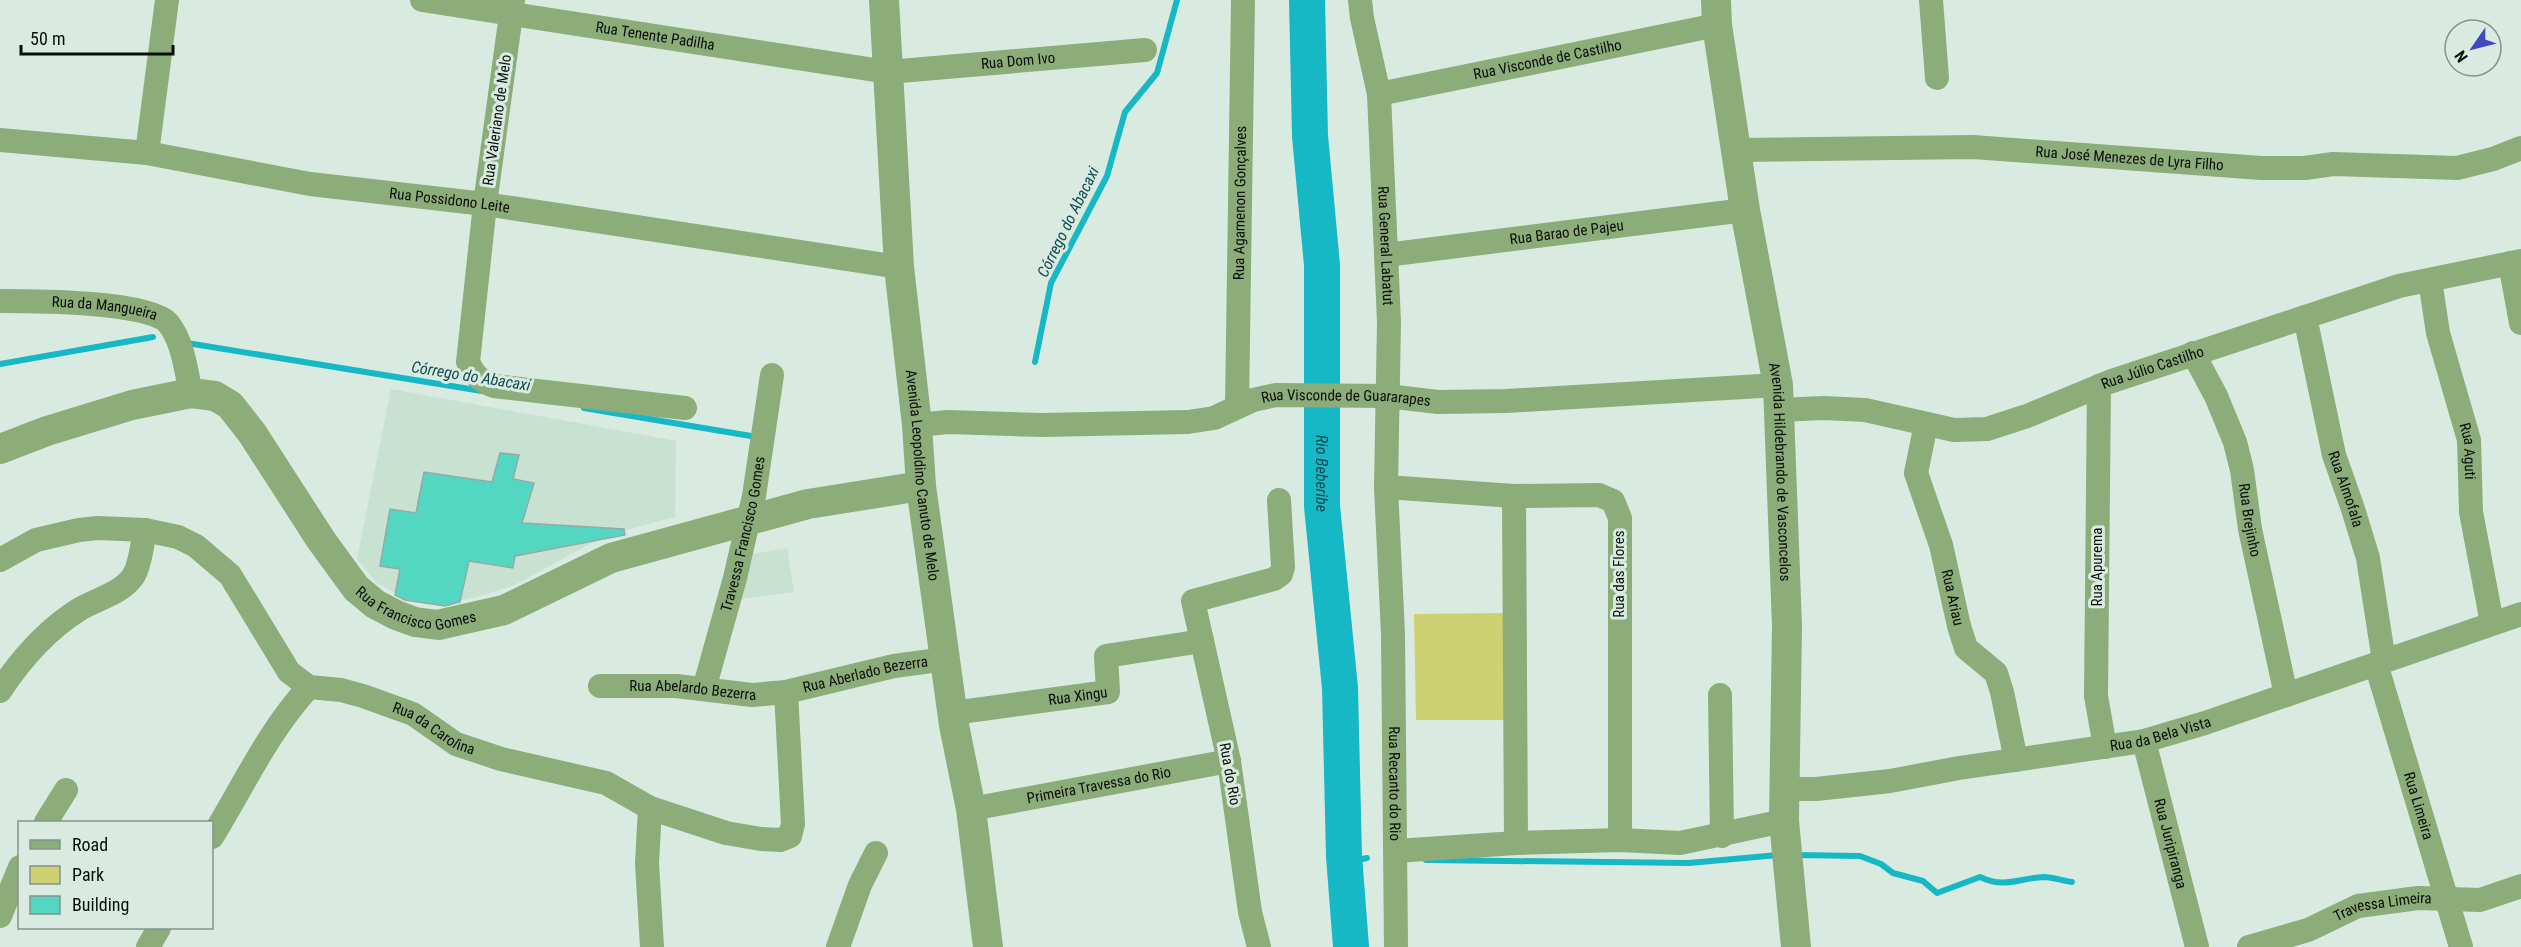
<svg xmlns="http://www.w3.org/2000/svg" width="2521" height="947" viewBox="0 0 2521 947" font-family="'Roboto Condensed',sans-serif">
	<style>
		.built { fill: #c8e1d1 }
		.green { fill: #cdd172 }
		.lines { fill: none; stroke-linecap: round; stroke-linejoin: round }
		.stream { stroke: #17b8c6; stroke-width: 6 }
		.river { stroke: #17b8c6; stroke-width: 36 }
		.building { fill: #53d7c2; stroke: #95a9a5; stroke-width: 1.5 }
		.minor { stroke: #8cac79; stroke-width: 24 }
		.tertiary { stroke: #8cac79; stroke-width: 30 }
		.labels { text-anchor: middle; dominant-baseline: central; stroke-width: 6; stroke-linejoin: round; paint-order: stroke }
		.street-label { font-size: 15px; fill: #080e0a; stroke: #d9ebe0 }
		.water-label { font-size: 16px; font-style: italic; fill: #0e4c51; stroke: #d9ebe0 }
	</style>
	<rect width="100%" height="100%" fill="#d9ebe0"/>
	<g class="built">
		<path d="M391,389L676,441L675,517L618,532L597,540L515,585L477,597L439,605L399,595L377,583L357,559Z"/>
		<path d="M787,548L794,592L735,600L747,555Z"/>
	</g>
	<path class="green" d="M1508,613L1509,720H1416L1414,614Z"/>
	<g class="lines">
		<g class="stream">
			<path d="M187,343L482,391"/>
			<path d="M1035,362L1051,283L1107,176L1125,112L1157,73L1177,0"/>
			<path d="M0,364L153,337"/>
			<path d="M584,408L751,436"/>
			<path d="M1795,855L1860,856L1881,864L1893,873L1923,881L1937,893L1980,877C2005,889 2019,878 2044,877C2053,877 2063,881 2072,882"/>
			<path d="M1426,860L1689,863L1778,855"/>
			<path d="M1345,863L1367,858"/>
		</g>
		<path class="river" id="s1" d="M1307,0L1310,136L1322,265V506L1340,688L1344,856L1351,947"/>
	</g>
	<path class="building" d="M500,453L519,455L513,479L534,483L522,523L624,529L625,535L515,556L513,568L469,561L460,602L445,606L405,600L395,595L400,569L380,566L390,509L416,513L424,472L492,482Z"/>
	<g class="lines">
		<g class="minor">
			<path id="s2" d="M422,0L888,72L1145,50"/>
			<path d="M513,0L485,204L468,362C474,375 480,381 494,386L685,408"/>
			<path id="s3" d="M1360,0L1362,18L1379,94L1389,322L1386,487L1393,634L1396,947"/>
			<path d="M1931,0L1937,78"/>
			<path id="s4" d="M1379,94L1717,25"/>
			<path id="s5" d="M0,140L147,153L310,184L485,204L899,267"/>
			<path id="s6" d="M1736,150L1973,147L2261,168H2305L2333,164L2457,168L2493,159L2521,148"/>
			<path d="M147,153L167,0"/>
			<path id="s7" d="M1386,255L1745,210"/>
			<path d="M2510,263L2521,323"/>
			<path id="s8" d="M2430,280L2438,333L2469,440L2471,512L2492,623"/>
			<path id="s9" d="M0,301C31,301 149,301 168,323C183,341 186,371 191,393"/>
			<path id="s10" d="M2305,317L2334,455L2353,509L2368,558L2384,661"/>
			<path id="s11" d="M2193,353L2216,396L2235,442L2242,470L2250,529L2286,695"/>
			<path d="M2099,386L2096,696L2105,747"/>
			<path id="s12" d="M1237,407L1243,0"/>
			<path id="s13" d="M1780,410L1823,408L1865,410L1954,430L1987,429L2027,416L2109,382L2399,286L2521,261"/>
			<path id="s14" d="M1926,424L1916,473L1941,545L1959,626L1966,648L1996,673L2002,692L2016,760"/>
			<path id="s15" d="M917,425L948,422L1042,425L1188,422L1214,418L1253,400L1276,395L1387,396L1438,402L1506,401L1778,385"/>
			<path d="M1386,487L1514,496L1599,495L1613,501L1620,518V840"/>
			<path d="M1514,496L1516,843"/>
			<path id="s16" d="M0,560L36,540L79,530L98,528L145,530L178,537L196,546L230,575L289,672L309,687L341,690L363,696L413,714L456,744L501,759L606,783L650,808L726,833L761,839L780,840L790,836L793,824L786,692"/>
			<path id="s17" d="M2376,664L2461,947"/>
			<path id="s18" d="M600,686H676L752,695L786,692L894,666L946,659"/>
			<path id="s19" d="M704,689L735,578L754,496L772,375"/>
			<path d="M0,691C21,659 46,630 80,609C97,599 123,593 134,575C141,563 142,543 145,530"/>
			<path d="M1720,695L1722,836"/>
			<path id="s20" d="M953,713L1108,692L1106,656L1202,641"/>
			<path id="s21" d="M2144,741L2197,947"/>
			<path id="s22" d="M1784,789H1816L1890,781L1959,768L2144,741L2205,723L2521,614"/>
			<path d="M650,808L647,863L652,947"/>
			<path id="s23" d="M971,809L1229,761"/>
			<path d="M46,822L66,790"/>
			<path d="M212,837C243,787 268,731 309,687"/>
			<path d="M1396,851L1516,843L1620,840L1680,843L1784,821"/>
			<path d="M0,916L20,867"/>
			<path d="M148,947L159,928"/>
			<path d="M838,947L860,885L876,853"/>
			<path d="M1259,947L1250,912L1229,761L1193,601L1274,579L1281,574L1283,567L1279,500"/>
			<path id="s24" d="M2249,947L2308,930L2358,906L2418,898L2480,900L2521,886"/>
		</g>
		<g class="tertiary">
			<path id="s25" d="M884,0L899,267L917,425L921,486L954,725L971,809L988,947"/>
			<path id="s26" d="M1716,0L1717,25L1745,210L1778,385L1787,626L1784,821L1796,947"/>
			<path id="s27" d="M0,449L47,431L132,405L191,393L215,396L230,405L252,433L321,540L356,588L375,604L396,615L415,622L438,625L504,610L611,558L808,504L921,486"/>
		</g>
	</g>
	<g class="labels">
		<g class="street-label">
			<text stroke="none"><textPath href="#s2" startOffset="236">Rua Tenente Padilha</textPath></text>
			<text stroke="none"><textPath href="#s4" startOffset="172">Rua Visconde de Castilho</textPath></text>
			<text stroke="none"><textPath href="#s2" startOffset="602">Rua Dom Ivo</textPath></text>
			<text transform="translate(497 120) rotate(-82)">Rua Valeriano de Melo</text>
			<text stroke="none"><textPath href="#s6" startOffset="394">Rua José Menezes de Lyra Filho</textPath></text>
			<text stroke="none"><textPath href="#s5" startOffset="454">Rua Possidono Leite</textPath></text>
			<text stroke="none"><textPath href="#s12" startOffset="204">Rua Agamenon Gonçalves</textPath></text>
			<text stroke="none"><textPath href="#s7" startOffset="182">Rua Barao de Pajeu</textPath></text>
			<text stroke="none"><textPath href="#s3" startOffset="248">Rua General Labatut</textPath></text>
			<text stroke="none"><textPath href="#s9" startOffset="105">Rua da Mangueira</textPath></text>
			<text stroke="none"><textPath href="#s13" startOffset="386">Rua Júlio Castilho</textPath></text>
			<text stroke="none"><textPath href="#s15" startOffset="434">Rua Visconde de Guararapes</textPath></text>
			<text stroke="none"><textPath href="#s8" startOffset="176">Rua Aguti</textPath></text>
			<text stroke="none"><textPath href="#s26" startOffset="477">Avenida Hildebrando de Vasconcelos</textPath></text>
			<text stroke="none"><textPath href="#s25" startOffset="477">Avenida Leopoldino Canuto de Melo</textPath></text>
			<text stroke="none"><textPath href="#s10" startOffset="177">Rua Almofala</textPath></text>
			<text stroke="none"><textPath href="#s11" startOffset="178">Rua Brejinho</textPath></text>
			<text stroke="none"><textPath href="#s19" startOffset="160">Travessa Francisco Gomes</textPath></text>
			<text transform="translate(2097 567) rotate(-90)">Rua Apurema</text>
			<text transform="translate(1619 574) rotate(-90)">Rua das Flores</text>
			<text stroke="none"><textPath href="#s14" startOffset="180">Rua Ariau</textPath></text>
			<text stroke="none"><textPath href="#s27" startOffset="530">Rua Francisco Gomes</textPath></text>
			<text stroke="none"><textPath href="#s18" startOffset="268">Rua Aberlado Bezerra</textPath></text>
			<text stroke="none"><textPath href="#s18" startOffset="93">Rua Abelardo Bezerra</textPath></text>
			<text stroke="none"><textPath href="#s20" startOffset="126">Rua Xingu</textPath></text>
			<text stroke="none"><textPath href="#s16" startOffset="522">Rua da Carolina</textPath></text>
			<text stroke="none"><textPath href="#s22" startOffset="381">Rua da Bela Vista</textPath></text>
			<text transform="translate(1230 774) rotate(80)">Rua do Rio</text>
			<text stroke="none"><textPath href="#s3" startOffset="786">Rua Recanto do Rio</textPath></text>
			<text stroke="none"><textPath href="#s23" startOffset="130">Primeira Travessa do Rio</textPath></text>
			<text stroke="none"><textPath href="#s17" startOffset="148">Rua Limeira</textPath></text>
			<text stroke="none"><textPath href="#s21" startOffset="106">Rua Juripiranga</textPath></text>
			<text stroke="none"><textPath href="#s24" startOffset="141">Travessa Limeira</textPath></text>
		</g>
		<g class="water-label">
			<text transform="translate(1068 222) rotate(-64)">Córrego do Abacaxi</text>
			<text transform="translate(471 376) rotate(9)">Córrego do Abacaxi</text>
			<text stroke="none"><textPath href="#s1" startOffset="474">Rio Beberibe</textPath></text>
		</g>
	</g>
	<rect x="18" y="821" width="195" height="108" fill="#d9ebe0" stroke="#85938a" stroke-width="1.5"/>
	<rect x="30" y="840" width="30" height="9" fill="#8cac79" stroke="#85938a" stroke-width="1.5"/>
	<text x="72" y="851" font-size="18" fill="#080e0a">Road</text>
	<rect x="30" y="866" width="30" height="18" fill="#cdd172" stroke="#85938a" stroke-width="1.5"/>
	<text x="72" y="881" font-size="18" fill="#080e0a">Park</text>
	<rect x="30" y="896" width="30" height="18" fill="#53d7c2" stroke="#85938a" stroke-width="1.5"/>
	<text x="72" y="911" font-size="18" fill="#080e0a">Building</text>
	<g transform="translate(2473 48) rotate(235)"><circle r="28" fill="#d9ebe0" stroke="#85938a" stroke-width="1.5"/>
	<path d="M0-4.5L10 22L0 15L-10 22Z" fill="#4349be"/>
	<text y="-9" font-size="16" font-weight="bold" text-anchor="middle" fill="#080e0a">N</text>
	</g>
	<path d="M21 45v9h152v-9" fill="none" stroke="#080e0a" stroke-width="3"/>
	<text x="30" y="45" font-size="18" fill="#080e0a" stroke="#d9ebe0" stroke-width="4.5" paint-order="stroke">50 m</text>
</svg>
